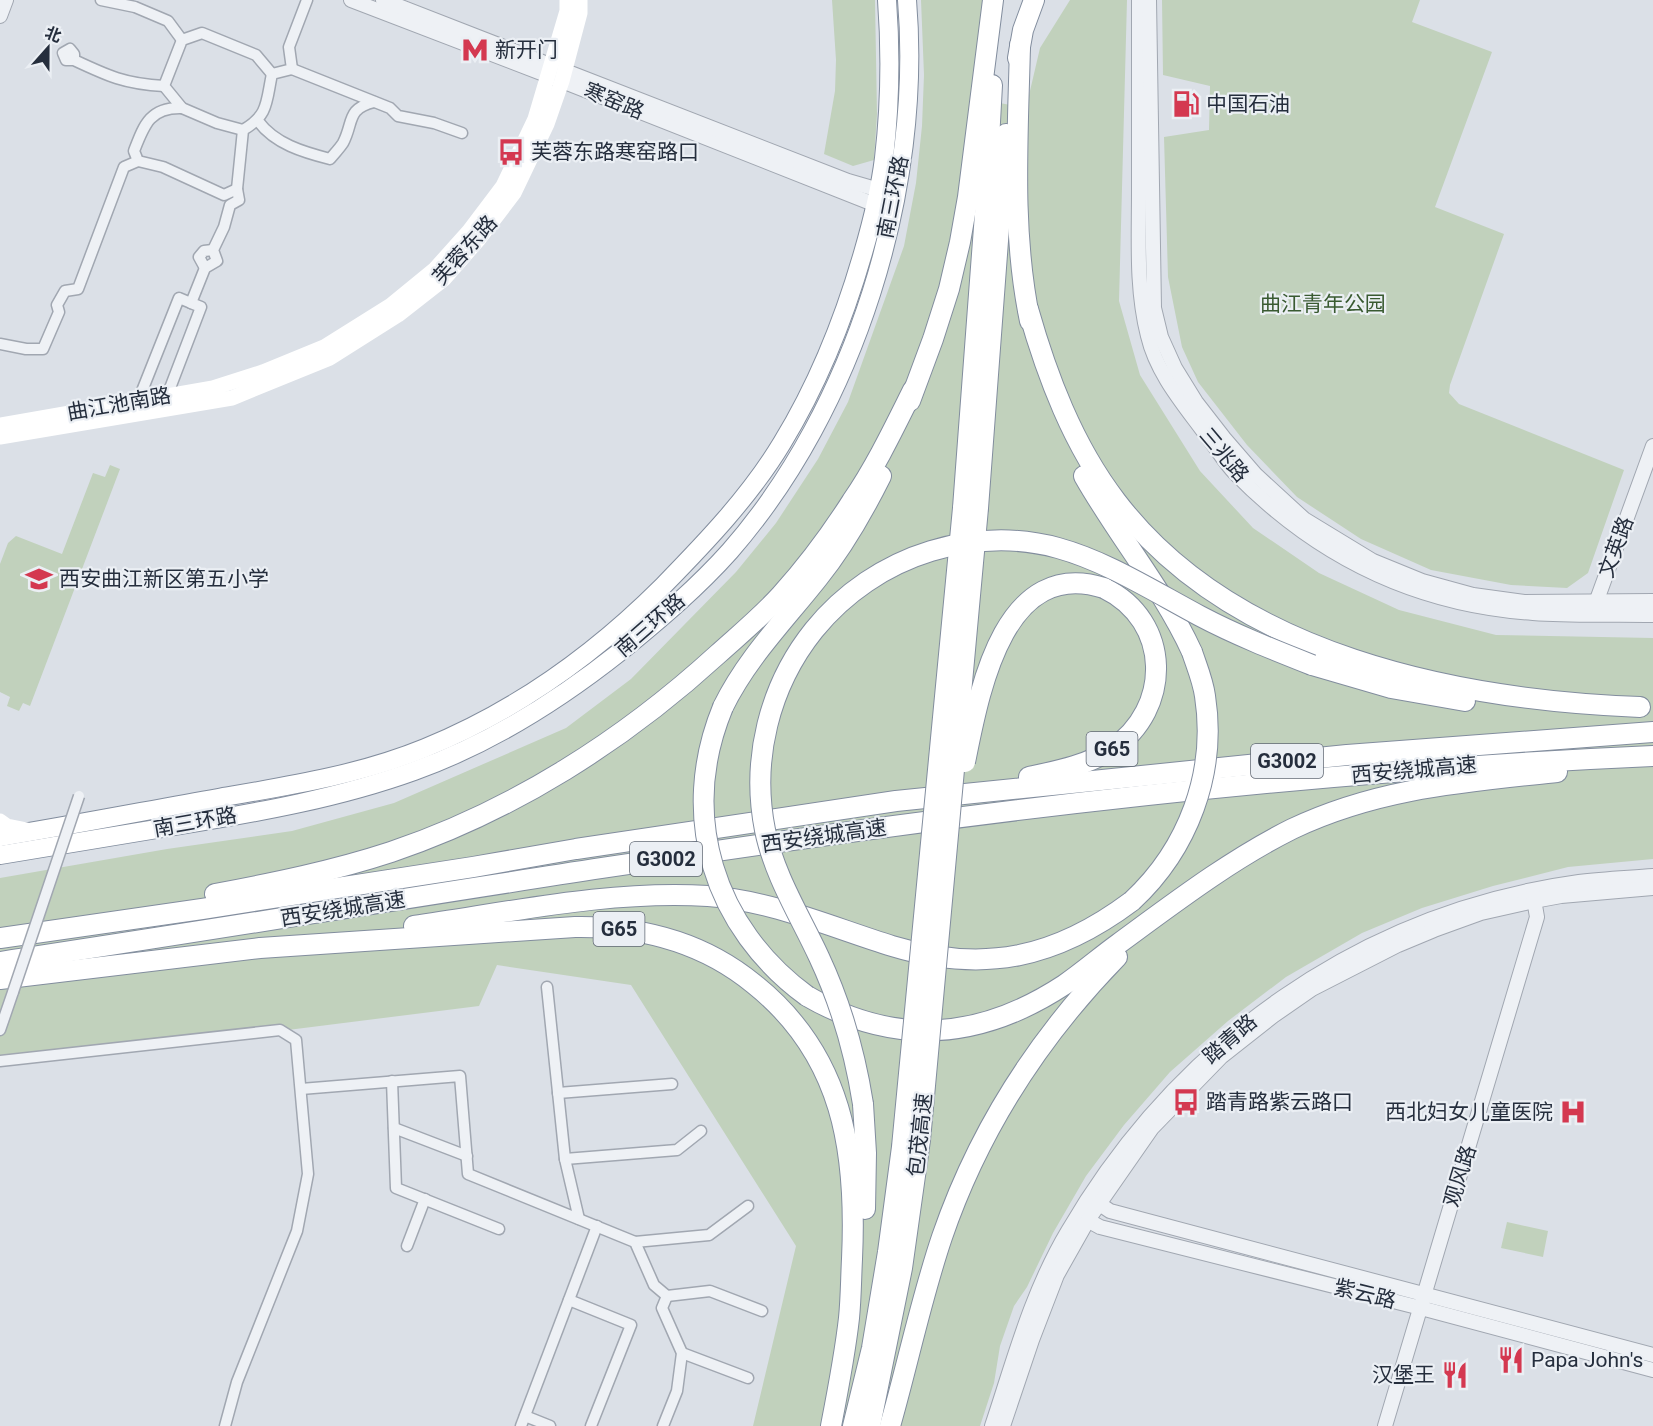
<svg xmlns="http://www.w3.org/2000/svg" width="1653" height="1426" viewBox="0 0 1653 1426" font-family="Roboto,'Noto Sans SC',sans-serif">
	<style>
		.green { fill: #c1d1bc }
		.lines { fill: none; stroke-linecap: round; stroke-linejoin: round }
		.minor-casing { stroke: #a1a7b1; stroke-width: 13 }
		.tertiary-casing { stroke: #a1a7b1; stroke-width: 16 }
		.trunk-casing { stroke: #828d9e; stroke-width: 20 }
		.motorway-casing { stroke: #828d9e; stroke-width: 22 }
		.minor { stroke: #eef1f5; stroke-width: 10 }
		.tertiary { stroke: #eef1f5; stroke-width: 14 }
		.secondary { stroke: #fff; stroke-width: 15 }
		.trunk { stroke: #fff; stroke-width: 18 }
		.motorway { stroke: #fff; stroke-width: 20 }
		.minor-bridge-casing { stroke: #a1a7b1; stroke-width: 13; stroke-linecap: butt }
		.motorway-bridge-casing { stroke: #828d9e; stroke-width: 22; stroke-linecap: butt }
		.minor-bridge { stroke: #eef1f5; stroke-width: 10 }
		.motorway-bridge { stroke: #fff; stroke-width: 20 }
		.labels { text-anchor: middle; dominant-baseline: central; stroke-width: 4.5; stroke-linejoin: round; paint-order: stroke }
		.shield { fill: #ebeff4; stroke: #606874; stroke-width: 1.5 }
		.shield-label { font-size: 20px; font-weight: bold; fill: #252e3d }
		.poi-label { font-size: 21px; fill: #252e3d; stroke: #ebeff4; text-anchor: start }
		.street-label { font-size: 21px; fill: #252e3d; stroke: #ebeff4 }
		.park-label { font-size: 21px; fill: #395a31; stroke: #ebeff4 }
	</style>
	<rect width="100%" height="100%" fill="#dbe0e7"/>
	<g class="green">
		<path d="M832,0H875L877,114L874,160L853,166L824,154L835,91L836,60Z"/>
		<path d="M921,0H984L974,98L1026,108L1040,48L1070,0H1127L1119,301L1140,375L1200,471L1253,528L1319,573L1399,610L1496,635L1653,638V859L1568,867L1493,886L1422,908L1362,933L1286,977L1228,1021L1170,1072L1124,1125L1086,1176L1053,1233L1027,1287L1014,1306L1000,1346L994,1383L980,1426H753L796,1246L631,985L497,965L479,1006L0,1066V878L167,849L292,831L394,803L566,728L631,679L736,572L776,523L818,459L848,402L904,246L916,183L922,126L924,75Z"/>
		<path d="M1162,0H1420L1412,22L1492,52L1435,207L1504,234L1450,385L1449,393L1459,404L1624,470L1588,573L1567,588L1511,585L1431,570L1361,539L1297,497L1247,445L1198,382L1182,347L1168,277L1164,137L1209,130L1210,86L1163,75Z"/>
		<path d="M110,465L120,469L30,706L23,703L19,711L7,706L10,697L0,692V564L8,543L16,536L62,554L93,473L105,477Z"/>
		<path d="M1507,1222L1548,1231L1543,1257L1501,1248Z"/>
	</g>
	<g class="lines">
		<defs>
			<g id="minor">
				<path d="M101,0L135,7L168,21L182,40"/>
				<path d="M74,60H66L63,53L70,49L74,54V60C108,76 125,84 164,86"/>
				<path d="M292,69L390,108L398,116L434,123L462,133"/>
				<path d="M182,108C150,107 144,125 134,151L138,161L163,167L224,195L237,189"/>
				<path d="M258,121C275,144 303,152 330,159C334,154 339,149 343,143C354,122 346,109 374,102"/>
				<path d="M243,130L217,123L182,108L164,86L182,40L202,33L256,55L272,74"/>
				<path d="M205,268L199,257L204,251L213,250"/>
				<path d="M0,344L26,349H43L59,312L57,305L65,291L78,289L124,167L138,161"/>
				<path d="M167,396L201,307L191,303L205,268L217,261L213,250L224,227L230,205L239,200L237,189L243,130C269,115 266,102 272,74L292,69L289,47L307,0"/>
				<path d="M138,401L179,298L191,303"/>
				<path d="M547,987L565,1159L579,1219"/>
				<path d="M0,1030L13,992"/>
				<path d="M0,1061L280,1030L296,1040L308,1174L297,1231L237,1382L225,1426"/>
				<path d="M392,1081L396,1188L499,1229"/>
				<path d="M301,1089L460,1076L468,1174L635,1242L654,1285L667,1296L662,1308L682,1353L677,1391L663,1426"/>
				<path d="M558,1093L672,1084"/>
				<path d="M394,1128L467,1156"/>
				<path d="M565,1159L677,1150L701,1131"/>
				<path d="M635,1242L709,1235L748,1206"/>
				<path d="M407,1246L425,1199"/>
				<path d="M667,1296L710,1291L762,1311"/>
				<path d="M569,1300L631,1325L591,1426"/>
				<path d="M682,1353L748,1378"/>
				<path d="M525,1416L550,1426"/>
				<path d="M521,1426L597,1226"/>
			</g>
			<g id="tertiary">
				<path d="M351,0L562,81L876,205"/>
				<path d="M383,0L848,181L879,190"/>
				<path d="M1139,0C1139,64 1139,128 1139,193C1139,241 1136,289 1148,336C1157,375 1186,407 1209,439C1218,450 1225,463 1235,473C1317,557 1416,605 1533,613C1573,616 1613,614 1653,615"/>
				<path d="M1149,0L1154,308L1161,337L1175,368L1196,402L1224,438L1256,475L1304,519L1373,561L1422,581L1473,595L1524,602L1653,601"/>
				<path d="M0,16L6,0"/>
				<path d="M1594,608L1653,446"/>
				<path d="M1092,1199L1110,1211L1653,1355"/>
				<path d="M1080,1216L1100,1227L1421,1308L1653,1370"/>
				<path d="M992,1426C1014,1360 1032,1291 1068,1231C1178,1043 1360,912 1579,882C1603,879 1628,878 1653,876"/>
				<path d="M1003,1426L1032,1340L1057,1275L1088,1220L1152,1128L1221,1057L1273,1016L1312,989L1398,945L1434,930L1481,913L1534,901L1561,896L1653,888"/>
				<path d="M1385,1426L1537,917L1533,894"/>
			</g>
			<g id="trunk">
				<path d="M0,837C73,825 145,811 218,798C288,786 359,775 425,748C516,711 594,655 663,586C706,542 750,496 782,443C818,384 844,319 863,253C872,222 880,191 884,158C890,106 891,53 887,0"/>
				<path d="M0,855C60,845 121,835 181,825C260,812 339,798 414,771C490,744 558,701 621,651C659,620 697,588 730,551C855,408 923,189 907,0"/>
			</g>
			<g id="motorway">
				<path d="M1020,45C1018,137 1011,230 1030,321"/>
				<path d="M1018,58L1023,30L1034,0"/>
				<path d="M1028,309C1047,376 1073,445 1116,501C1234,656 1457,700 1640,707"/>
				<path d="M910,401L933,339L949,289L960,242L968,197L993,0"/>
				<path d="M1084,476C1118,536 1163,589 1192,652"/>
				<path d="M963,508L985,214L992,85"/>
				<path d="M978,508L1006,134"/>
				<path d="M1312,665L1391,688L1465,701"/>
				<path d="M723,707C747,658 784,621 818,578C843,547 863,512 881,476"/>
				<path d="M1029,777C1057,771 1088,765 1112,749C1172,709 1172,621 1104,588"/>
				<path d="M215,894C274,883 333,871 391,852C513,811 624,740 718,654C739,635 762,616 781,595C807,566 831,534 852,501C876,466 894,428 913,390"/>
				<path d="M414,926C511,912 610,890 708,896C773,901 831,927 892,946C984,974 1056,958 1132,901"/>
				<path d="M0,938L202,909L473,867L576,849L896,801L1347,755L1653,732"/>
				<path d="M0,962C298,917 595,866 894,826C1146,792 1399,767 1653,756"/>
				<path d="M0,979L260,948L575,927C640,926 703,942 754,984C843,1055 857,1151 852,1259C851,1278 851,1298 849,1318C845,1354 838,1390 831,1426"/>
				<path d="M807,996C895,1047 980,1040 1064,985C1083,972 1100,957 1118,944C1174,903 1230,860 1292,829C1378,788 1464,782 1557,772"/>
				<path d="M863,1104L866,1153L865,1209"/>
				<path d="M853,1426L872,1348L888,1252L902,1147"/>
				<path d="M870,1426L902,1268L920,1140"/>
				<path d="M890,1426C908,1363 921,1299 942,1237C978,1132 1039,1037 1117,957"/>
			</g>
		</defs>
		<use href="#minor" class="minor-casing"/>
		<use href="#tertiary" class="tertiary-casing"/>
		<use href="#trunk" class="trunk-casing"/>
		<use href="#motorway" class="motorway-casing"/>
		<use href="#minor" class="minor"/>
		<use href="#tertiary" class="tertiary"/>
		<g class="secondary">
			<path d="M0,425L213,388L263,372L324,347L391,305L435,269L469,231L503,186L535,119L567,11V0"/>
			<path d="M0,437L232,398L330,358L398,315L444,279L479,239L514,193L547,124L562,81L580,13V0"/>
			<path d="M0,821L7,826L27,830"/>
		</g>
		<use href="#trunk" class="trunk"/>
		<use href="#motorway" class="motorway"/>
		<defs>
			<path id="minor-bridge" d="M13,992L79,796"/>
			<g id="motorway-bridge">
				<path d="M723,707C678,816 714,928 807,996"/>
				<path d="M965,762C979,693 1003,556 1104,588"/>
				<path d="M1132,901C1188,849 1217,773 1205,696C1203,681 1197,667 1192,652"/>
				<path d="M863,1104C855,1053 841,1004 819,957C800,916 774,875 765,830C751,760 769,686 814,630C844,593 885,565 931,551C1042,518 1107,566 1200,616C1236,635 1274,650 1312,665"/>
				<path d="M920,1140L978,508"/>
				<path d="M902,1147L963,508"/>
			</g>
		</defs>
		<use href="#minor-bridge" class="minor-bridge-casing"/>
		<use href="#motorway-bridge" class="motorway-bridge-casing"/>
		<use href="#minor-bridge" class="minor-bridge"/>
		<use href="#motorway-bridge" class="motorway-bridge"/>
	</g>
	<defs>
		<symbol id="metro-bare" viewBox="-9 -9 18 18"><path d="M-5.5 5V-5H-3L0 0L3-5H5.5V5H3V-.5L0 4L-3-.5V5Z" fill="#d43850" stroke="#ebeff4" stroke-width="2.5" paint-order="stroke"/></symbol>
		<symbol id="fuel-bare" viewBox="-9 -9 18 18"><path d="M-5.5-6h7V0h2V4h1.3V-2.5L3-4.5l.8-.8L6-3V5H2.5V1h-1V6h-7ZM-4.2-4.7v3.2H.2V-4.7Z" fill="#d43850" stroke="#ebeff4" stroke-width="2.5" paint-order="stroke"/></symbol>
		<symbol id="bus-bare" viewBox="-9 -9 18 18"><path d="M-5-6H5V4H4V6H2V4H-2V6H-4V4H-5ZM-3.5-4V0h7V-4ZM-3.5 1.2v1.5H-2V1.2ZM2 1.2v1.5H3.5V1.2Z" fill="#d43850" stroke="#ebeff4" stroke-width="2.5" paint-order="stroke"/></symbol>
		<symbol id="school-bare" viewBox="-9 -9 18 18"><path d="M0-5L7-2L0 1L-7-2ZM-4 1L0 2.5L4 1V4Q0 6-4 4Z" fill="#d43850" stroke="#ebeff4" stroke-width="2.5" paint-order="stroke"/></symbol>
		<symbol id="hospital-bare" viewBox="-9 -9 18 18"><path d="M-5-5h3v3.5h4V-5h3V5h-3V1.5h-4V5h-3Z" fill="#d43850" stroke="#ebeff4" stroke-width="2.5" paint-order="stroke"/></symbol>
		<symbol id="restaurant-bare" viewBox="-9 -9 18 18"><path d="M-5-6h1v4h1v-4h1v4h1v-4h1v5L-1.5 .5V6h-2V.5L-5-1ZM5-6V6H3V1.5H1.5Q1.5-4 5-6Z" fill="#d43850" stroke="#ebeff4" stroke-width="2.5" paint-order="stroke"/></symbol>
	</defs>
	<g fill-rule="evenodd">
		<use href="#metro-bare" x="456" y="31" width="38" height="38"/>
		<use href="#fuel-bare" x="1167" y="85" width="38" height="38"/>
		<use href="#bus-bare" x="492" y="133" width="38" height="38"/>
		<use href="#school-bare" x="20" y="560" width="38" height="38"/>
		<use href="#bus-bare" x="1167" y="1083" width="38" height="38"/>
		<use href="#hospital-bare" x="1554" y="1093" width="38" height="38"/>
		<use href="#restaurant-bare" x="1492" y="1341" width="38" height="38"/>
		<use href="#restaurant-bare" x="1436" y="1356" width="38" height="38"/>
	</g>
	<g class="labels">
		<g class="shield">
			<rect x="1086.5" y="732" width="51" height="34" rx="4.5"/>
			<rect x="1251" y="744" width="72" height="34" rx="4.5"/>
			<rect x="630" y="842" width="72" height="34" rx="4.5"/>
			<rect x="593.5" y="912" width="51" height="34" rx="4.5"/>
		</g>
		<g class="shield-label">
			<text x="1112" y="749">G65</text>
			<text x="1287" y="761">G3002</text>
			<text x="666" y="859">G3002</text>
			<text x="619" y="929">G65</text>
		</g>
		<g class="poi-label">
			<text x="495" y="50">新开门</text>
			<text x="1206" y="104">中国石油</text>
			<text x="531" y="152">芙蓉东路寒窑路口</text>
			<text x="59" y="579">西安曲江新区第五小学</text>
			<text x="1206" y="1102">踏青路紫云路口</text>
			<text x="1553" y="1112" text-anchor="end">西北妇女儿童医院</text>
			<text x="1531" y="1360">Papa John's</text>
			<text x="1435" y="1375" text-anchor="end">汉堡王</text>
		</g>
		<g class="street-label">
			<text transform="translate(614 101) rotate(22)">寒窑路</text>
			<text transform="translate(893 197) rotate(-79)">南三环路</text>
			<text transform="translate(465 250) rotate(-48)">芙蓉东路</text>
			<text transform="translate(119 404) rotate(-10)">曲江池南路</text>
			<text transform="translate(1224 455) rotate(50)">三兆路</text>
			<text transform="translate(1616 547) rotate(-70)">文英路</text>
			<text transform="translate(650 625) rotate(-41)">南三环路</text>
			<text transform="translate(1414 770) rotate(-5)">西安绕城高速</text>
			<text transform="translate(195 822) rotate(-10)">南三环路</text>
			<text transform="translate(824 836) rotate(-8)">西安绕城高速</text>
			<text transform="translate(343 909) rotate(-9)">西安绕城高速</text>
			<text transform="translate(1230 1039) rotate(-41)">踏青路</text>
			<text transform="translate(920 1135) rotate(-84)">包茂高速</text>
			<text transform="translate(1460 1176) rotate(-73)">观风路</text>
			<text transform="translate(1365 1294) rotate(14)">紫云路</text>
		</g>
		<g class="park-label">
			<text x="1323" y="304">曲江青年公园</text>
		</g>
	</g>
	<g transform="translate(48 48) rotate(21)" stroke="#ebeff4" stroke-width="4.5" paint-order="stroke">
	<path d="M0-4.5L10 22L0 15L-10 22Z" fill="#252e3d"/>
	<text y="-9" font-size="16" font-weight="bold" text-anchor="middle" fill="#252e3d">北</text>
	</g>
</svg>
